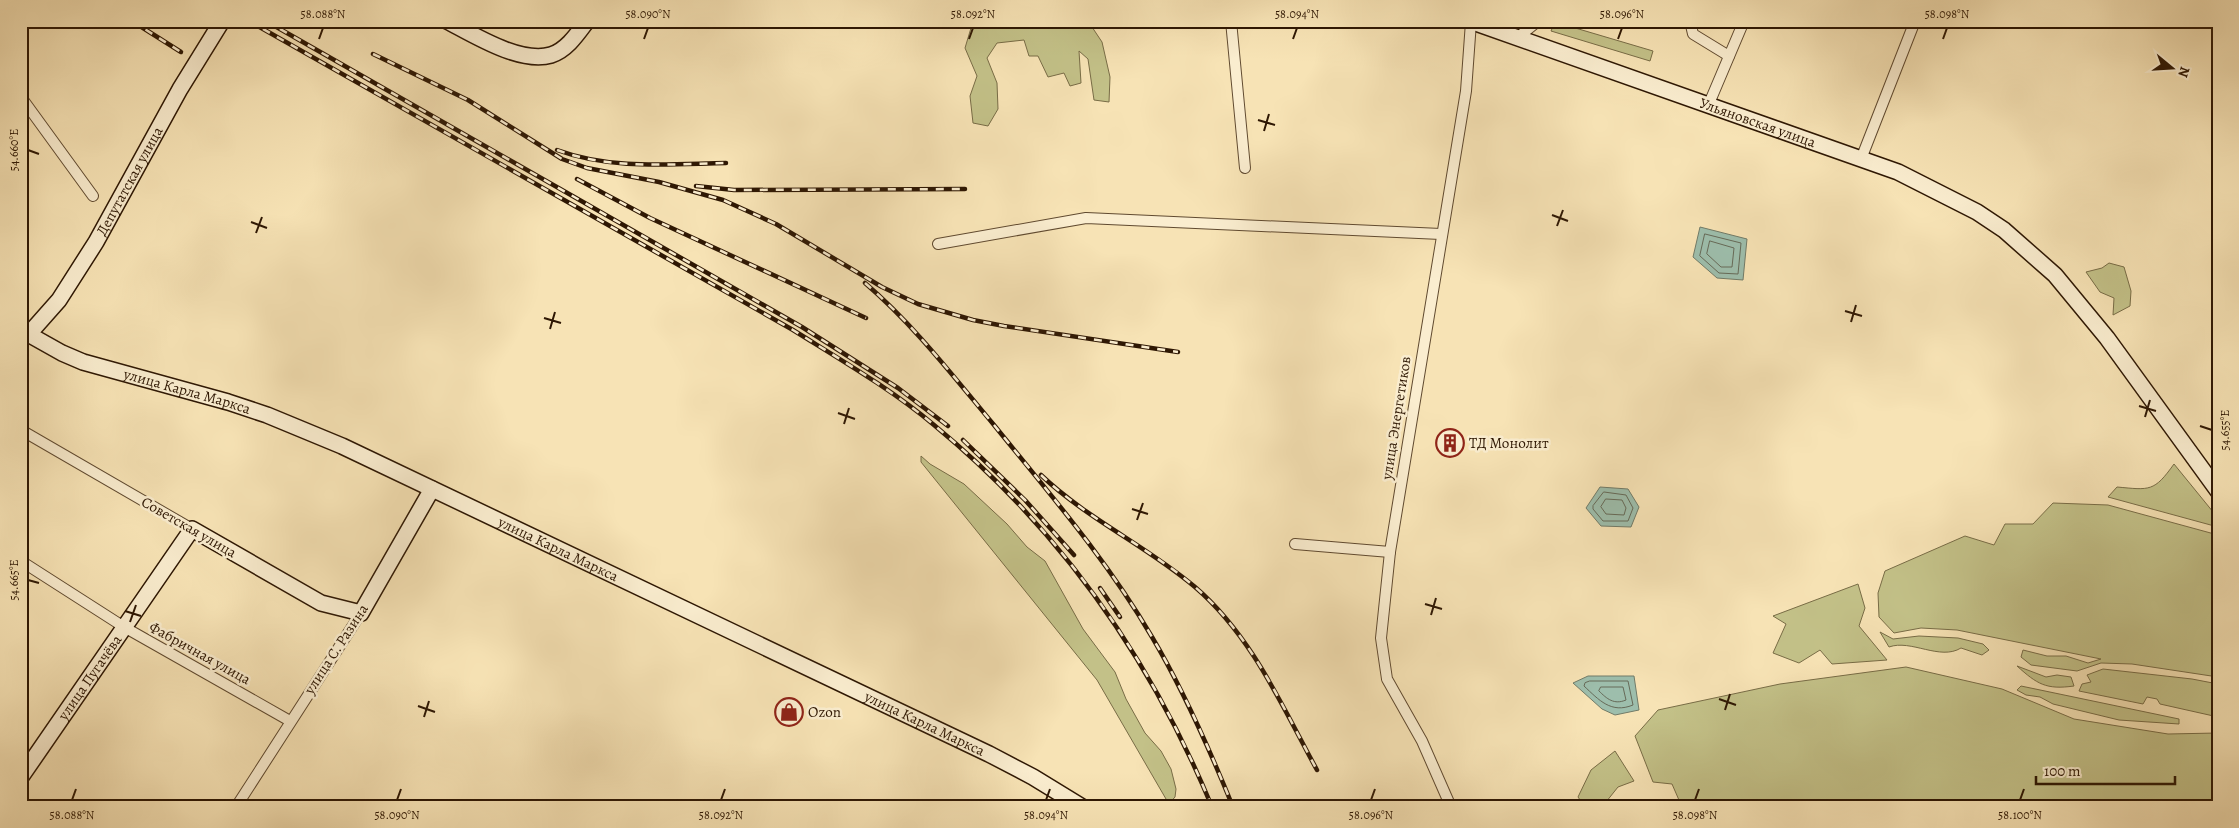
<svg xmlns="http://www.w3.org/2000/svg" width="2239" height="828" viewBox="0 0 2239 828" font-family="Alegreya,serif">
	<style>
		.green { fill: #c3c188; stroke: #786c46 }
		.water { fill: #9dbeac; stroke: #717b68 }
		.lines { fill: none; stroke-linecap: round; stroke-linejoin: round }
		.shore { stroke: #666a58; stroke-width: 1 }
		.street-casing { stroke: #604a30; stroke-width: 12 }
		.secondary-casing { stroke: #2e1703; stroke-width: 18 }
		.street { stroke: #faedcf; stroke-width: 10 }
		.secondary { stroke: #faedcf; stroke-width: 15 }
		.rail-casing { stroke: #2e1703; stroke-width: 4.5 }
		.rail { stroke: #faedcf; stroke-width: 2.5; stroke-dasharray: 8; stroke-linecap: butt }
		.ticks { fill: none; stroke: #2e1703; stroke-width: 2 }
		.labels { text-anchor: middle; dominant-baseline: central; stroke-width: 5; stroke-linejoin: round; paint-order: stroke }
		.street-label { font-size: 15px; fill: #2e1703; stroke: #faedcf }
		.poi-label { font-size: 15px; fill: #2e1703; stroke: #faedcf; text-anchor: start }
		.neatline { fill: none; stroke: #2e1703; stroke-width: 2 }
		.ticks-label { font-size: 12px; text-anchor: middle; fill: #2e1703 }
	</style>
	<rect width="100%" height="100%" fill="#f7e3b5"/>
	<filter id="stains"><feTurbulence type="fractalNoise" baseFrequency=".004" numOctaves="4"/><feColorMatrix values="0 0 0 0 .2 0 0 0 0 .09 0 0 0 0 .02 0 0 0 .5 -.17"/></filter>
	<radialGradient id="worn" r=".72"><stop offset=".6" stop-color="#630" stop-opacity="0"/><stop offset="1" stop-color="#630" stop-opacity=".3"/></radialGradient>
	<g class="green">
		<path d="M981,21H1088L1102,42L1110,77L1109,102L1094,100L1088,59L1079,51L1081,83L1070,86L1064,73L1048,77L1038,56H1029L1024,40L997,43L987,58L997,83L998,109L988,126L973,123L970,96L977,76L965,48L971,28Z"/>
		<path d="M1555,22L1653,51L1650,61L1551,31Z"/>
		<path d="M2109,263L2124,267L2131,291L2130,306L2113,315L2114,298L2100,292L2086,272L2102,268Z"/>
		<path d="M921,456L930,464L964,484L1007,524L1027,547L1045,561L1083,629L1115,672L1126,699L1145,733L1161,751L1171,769L1176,789L1175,797L1166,807H1160L1166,799L1097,680L921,462Z"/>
		<path d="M2174,464L2218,518V527L2108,497L2117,487C2150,490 2154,492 2174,464Z"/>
		<path d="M2053,503L2108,505L2218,535V677L2132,664L2101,663L2077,671L2031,665L2021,657L2023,650L2047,656H2066L2088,663L2101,659L1957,630L1921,628L1894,633L1879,617L1878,593L1885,571L1965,536L1994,545L2005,524H2033Z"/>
		<path d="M1858,584L1865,608L1859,626L1887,660L1832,664L1820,650L1799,663L1773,653L1786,624L1773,616Z"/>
		<path d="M1880,632L1893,639L1919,636L1958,638L1983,644L1989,650L1982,655L1961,648C1940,661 1911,639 1889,647Z"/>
		<path d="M2017,666L2046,677L2057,675L2071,677L2074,686C2046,690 2037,684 2017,666Z"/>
		<path d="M1906,667L2002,689L2074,719L2168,734L2217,733L2218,807H1682L1672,784L1653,782L1635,736L1658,710L1780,684Z"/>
		<path d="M2103,669L2192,679L2218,684V717L2160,704L2157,699L2147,697L2143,704L2079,691L2082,684L2091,682L2087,675Z"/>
		<path d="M2021,686L2179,719V724L2119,720L2053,704L2040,697L2026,695L2017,690Z"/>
		<path d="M1615,751L1634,781L1618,787L1602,807H1585L1578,797L1591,770Z"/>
	</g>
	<g class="water">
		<path d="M1700,227L1747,239L1743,280L1717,278L1693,257Z"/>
		<path d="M1600,487L1628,489L1639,507L1631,527L1601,526L1586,508Z"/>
		<path d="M1588,676H1634L1639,710L1615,715L1602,709L1573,683Z"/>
	</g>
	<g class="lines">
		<g class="shore">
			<path d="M1705,234L1741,243L1738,274L1719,273L1700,256Z"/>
			<path d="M1710,241L1734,248L1732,267H1721L1707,254Z"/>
			<path d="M1604,492L1626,495L1633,508L1628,521H1603L1593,509V506Z"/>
			<path d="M1606,499L1622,500L1626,508L1624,515L1606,514L1601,507Z"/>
			<path d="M1590,681H1628L1633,705C1611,714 1599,700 1584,686L1585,683Z"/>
			<path d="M1601,687H1623L1626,700C1614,705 1607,699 1599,691Z"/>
		</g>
		<defs>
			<g id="street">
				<path d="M1231,21L1245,168"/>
				<path d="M1690,21L1693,34L1729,56"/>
				<path d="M1517,38L1538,21"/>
				<path d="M21,97L93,196"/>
				<path d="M1708,106L1744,21"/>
				<path d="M1861,159L1915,21"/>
				<path d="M938,244L1086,218L1441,234"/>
				<path d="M21,430L192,529"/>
				<path d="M1295,544L1390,552"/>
				<path d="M21,561L124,627L290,721"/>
				<path d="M236,807L361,613"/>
				<path d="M1451,807L1422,741L1387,679L1381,638L1390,552L1466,91L1471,22"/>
			</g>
			<g id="secondary">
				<path d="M447,21C474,35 520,64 551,55C567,50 578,33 587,21"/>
				<path id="s1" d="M1470,21L1898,172L1977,212L2004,230L2055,275L2107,338L2218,491"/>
				<path id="s2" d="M21,330L62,353L83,362L228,402L267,415L342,446L989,754L1033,777L1082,807"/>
				<path id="s3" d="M28,335L59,300L96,242L180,89L222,21"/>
				<path id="s4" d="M21,777L192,529L321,603L361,613L432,489"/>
			</g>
		</defs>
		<use href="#street" class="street-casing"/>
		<use href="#secondary" class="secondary-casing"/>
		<use href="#street" class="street"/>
		<use href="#secondary" class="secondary"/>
		<defs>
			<g id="rail">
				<path d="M132,21L181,52"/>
				<path d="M249,21L793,330C841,360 891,389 934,425C1060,529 1150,657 1212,807"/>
				<path d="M266,21L802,327L898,388L948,426"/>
				<path d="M373,54L468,100L562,159L587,168L659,182L723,200L776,224L882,287L918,304L973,320L1004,326L1178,352"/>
				<path d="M557,150C611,170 670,164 726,163"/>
				<path d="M577,179L650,218L866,318"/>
				<path d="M696,186L734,190L965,189"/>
				<path d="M865,283C914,325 953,376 994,425C1049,493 1107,560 1152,637C1184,691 1209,748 1233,807"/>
				<path d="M963,440L1025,500L1074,555"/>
				<path d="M1041,475C1087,519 1147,546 1195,587C1252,636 1282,706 1317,770"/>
				<path d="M1100,588L1120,617"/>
			</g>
		</defs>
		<use href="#rail" class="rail-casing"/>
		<use href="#rail" class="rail"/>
	</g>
	<path class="ticks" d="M319,39L323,28M644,39L648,28M969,39L973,28M1293,39L1297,28M1618,39L1622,28M1943,39L1947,28M1258,120L1275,125M1264,131L1269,114M28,150L39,154M1552,215L1568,221M251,222L267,228M1557,226L1563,210M256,233L262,217M1845,311L1862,316M544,318L561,323M1851,322L1856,305M550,329L555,312M2139,406L2156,411M838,413L855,419M2145,417L2150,400M844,424L849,408M2200,426L2212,430M1132,509L1148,514M1137,520L1143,503M28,580L39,583M1425,604L1442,609M125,611L141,616M1431,615L1436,598M130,622L136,605M1719,699L1736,705M418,706L435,712M1725,710L1730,694M424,717L429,701M72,800L76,789M397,800L401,789M721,800L725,789M1046,800L1050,789M1371,800L1375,789M1695,800L1699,789M2020,800L2024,789"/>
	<defs>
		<symbol id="building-ring" viewBox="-11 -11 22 22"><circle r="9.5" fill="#faedcf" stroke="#8f2418" stroke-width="1.5"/><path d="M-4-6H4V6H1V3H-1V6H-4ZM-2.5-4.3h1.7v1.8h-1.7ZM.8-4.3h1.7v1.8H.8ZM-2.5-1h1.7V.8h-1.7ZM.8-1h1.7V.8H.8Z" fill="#8f2418"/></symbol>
		<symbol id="shop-ring" viewBox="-11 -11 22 22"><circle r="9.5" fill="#faedcf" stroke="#8f2418" stroke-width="1.5"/><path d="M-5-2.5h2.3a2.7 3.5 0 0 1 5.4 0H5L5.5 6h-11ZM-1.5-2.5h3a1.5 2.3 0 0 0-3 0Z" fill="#8f2418"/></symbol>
	</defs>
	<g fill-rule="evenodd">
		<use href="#building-ring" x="1434" y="427" width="32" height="32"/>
		<use href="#shop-ring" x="773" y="696" width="32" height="32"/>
	</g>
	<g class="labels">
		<g class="street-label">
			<text stroke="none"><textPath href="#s1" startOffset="305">Ульяновская улица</textPath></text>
			<text stroke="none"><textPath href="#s3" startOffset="185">Депутатская улица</textPath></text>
			<text stroke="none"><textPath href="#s2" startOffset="178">улица Карла Маркса</textPath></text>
			<text transform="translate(1396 418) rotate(-81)">улица Энергетиков</text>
			<text transform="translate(189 527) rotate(30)">Советская улица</text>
			<text stroke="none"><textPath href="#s2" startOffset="582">улица Карла Маркса</textPath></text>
			<text transform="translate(336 649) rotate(-57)">улица С. Разина</text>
			<text transform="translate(200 653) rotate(29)">Фабричная улица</text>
			<text stroke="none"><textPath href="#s4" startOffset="121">улица Пугачёва</textPath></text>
			<text stroke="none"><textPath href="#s2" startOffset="988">улица Карла Маркса</textPath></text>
		</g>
		<g class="poi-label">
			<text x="1469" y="443">ТД Монолит</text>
			<text x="808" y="712">Ozon</text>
		</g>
	</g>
	<rect width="2239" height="828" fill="none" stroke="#f7e3b5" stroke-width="55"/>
	<g transform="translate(2172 68) rotate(108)" stroke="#faedcf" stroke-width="4" paint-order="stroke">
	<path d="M0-4L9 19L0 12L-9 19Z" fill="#2e1703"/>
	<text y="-8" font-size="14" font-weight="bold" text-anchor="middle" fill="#2e1703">N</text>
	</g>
	<path d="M2036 776v8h139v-8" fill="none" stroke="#2e1703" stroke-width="2.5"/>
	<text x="2044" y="776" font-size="15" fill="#2e1703" stroke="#faedcf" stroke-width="4" paint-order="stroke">100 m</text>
	<rect x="28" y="28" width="2184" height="772" class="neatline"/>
	<g class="ticks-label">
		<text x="323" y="18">58.088°N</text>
		<text x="648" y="18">58.090°N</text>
		<text x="973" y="18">58.092°N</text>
		<text x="1297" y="18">58.094°N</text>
		<text x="1622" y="18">58.096°N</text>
		<text x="1947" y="18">58.098°N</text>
		<text transform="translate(14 150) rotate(-90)" y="4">54.660°E</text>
		<text transform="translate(2225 430) rotate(-90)" y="4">54.655°E</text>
		<text transform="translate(14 580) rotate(-90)" y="4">54.665°E</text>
		<text x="72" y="819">58.088°N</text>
		<text x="397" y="819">58.090°N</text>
		<text x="721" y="819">58.092°N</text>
		<text x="1046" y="819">58.094°N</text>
		<text x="1371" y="819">58.096°N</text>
		<text x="1695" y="819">58.098°N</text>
		<text x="2020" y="819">58.100°N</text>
	</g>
	<rect width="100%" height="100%" filter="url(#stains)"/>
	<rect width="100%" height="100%" fill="url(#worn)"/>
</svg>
